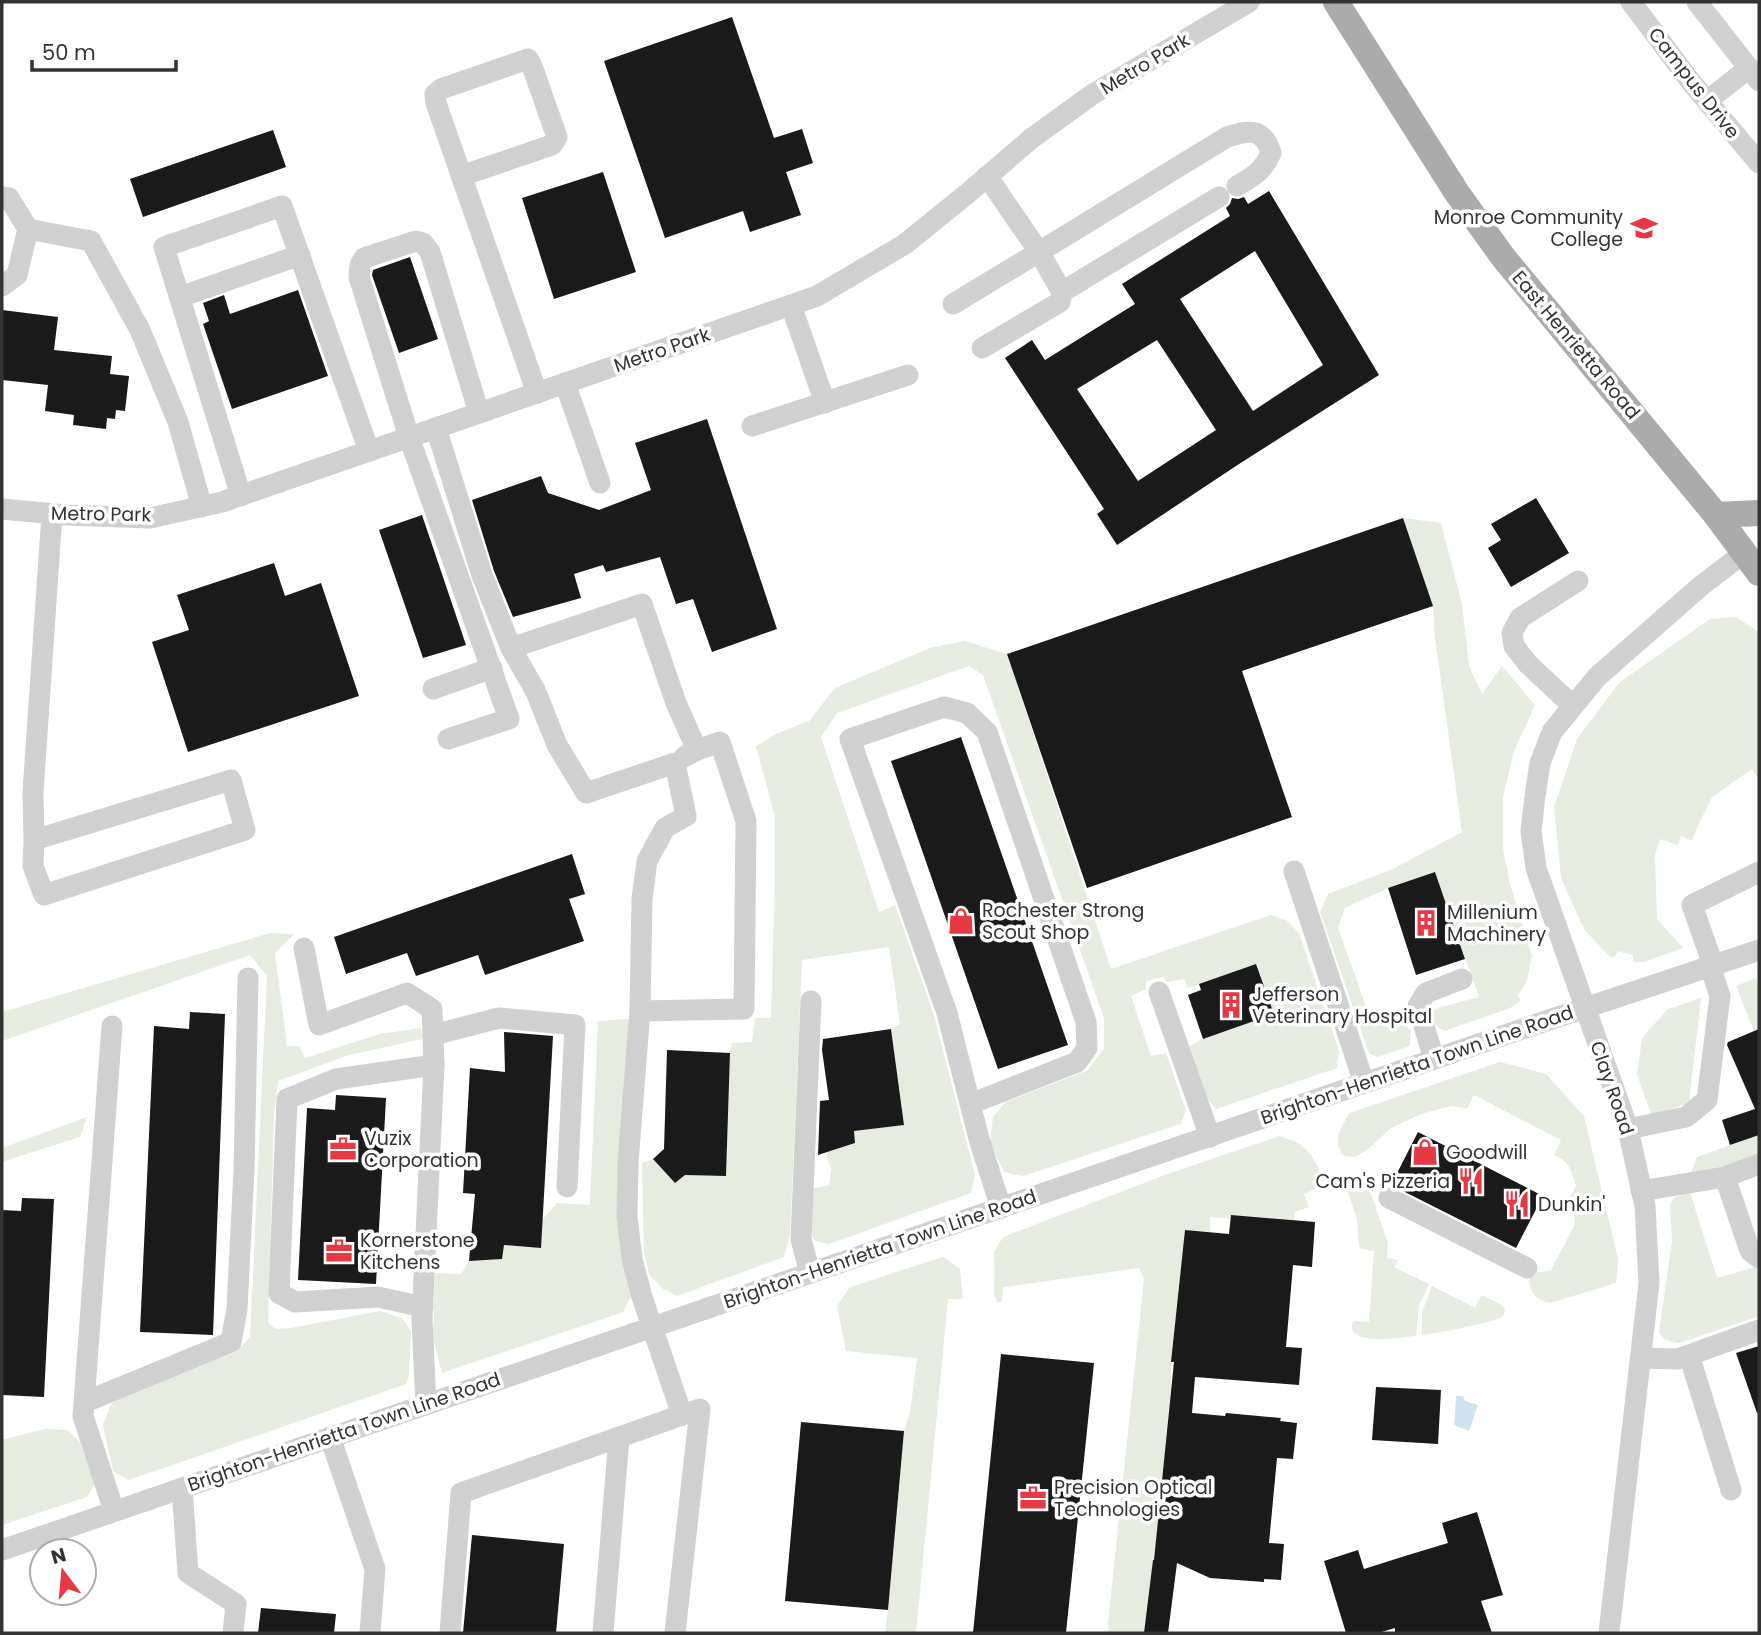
<svg xmlns="http://www.w3.org/2000/svg" width="1761" height="1635" viewBox="0 0 1761 1635" font-family="Poppins,sans-serif">
	<style>
		.green { fill: #e6ecdf }
		.water { fill: #cfe2ee }
		.building { fill: #1a1a1a; fill-rule: evenodd }
		.lines { fill: none; stroke-linecap: round; stroke-linejoin: round }
		.minor { stroke: #d0d0d0; stroke-width: 21 }
		.major { stroke: #ababab; stroke-width: 26 }
		.labels { text-anchor: middle; dominant-baseline: central; stroke-width: 7; stroke-linejoin: round; paint-order: stroke }
		.street-label { font-size: 19px; fill: #333; stroke: #fff }
		.poi-label { font-size: 19px; fill: #333; stroke: #fff; text-anchor: start }
	</style>
	<rect width="100%" height="100%" fill="#fff"/>
	<g class="green">
		<path d="M1403,518L1441,523L1462,604L1469,666L1482,694L1502,666L1535,705L1514,751L1503,797V848L1509,880L1532,956L1527,980L1523,989L1517,995L1521,1001L1510,1008L1445,1031L1439,1028L1431,1020V1010L1479,997L1435,872L1388,888L1345,908L1338,928L1373,1026L1401,1019L1411,1031L1410,1046L1377,1057L1369,1053L1320,912L1328,894L1393,869L1462,832L1435,638L1433,606Z"/>
		<path d="M1736,617L1759,632V780L1752,769L1712,797L1696,830L1692,841L1681,836L1678,845L1660,839L1655,855L1657,919L1683,948L1644,962H1633V955L1618,951L1614,958L1609,956L1584,929L1561,878L1554,807L1577,739L1620,682L1710,619Z"/>
		<path d="M965,641L1007,654L1111,969L1271,915L1286,920L1299,933L1339,1051L1337,1068L1216,1109L1208,1100L1188,1047L1203,1039L1274,1014L1257,964L1188,988L1184,979L1167,982L1163,977L1146,981V989L1131,996L1151,1056L1166,1053L1186,1111L1181,1124L1023,1176L1004,1172L990,1143L993,1117L1006,1102L1088,1070L1104,1048V1018L983,675L969,666L837,713L821,737L879,912L895,905L934,1015L975,1175L971,1193L829,1244L815,1241L809,1231L808,1190L829,1185L831,1169L826,1153L855,1143L854,1131L904,1124L891,1029L900,1024L889,947L802,960L790,1235L784,1257L677,1296L663,1289L649,1274L644,1252L642,1163L653,1159L675,1183L685,1175L726,1176L730,1053L732,1043L752,1042L755,1018H771L775,878V817L756,746L776,734L809,721L835,688L930,648Z"/>
		<path d="M270,933L294,934L275,953L287,1046H299L305,1058L380,1034L421,1028L422,1039L349,1055L278,1081L274,1114L268,1323L276,1329L291,1328L380,1311L402,1318L411,1331L409,1375L406,1384L129,1480L113,1471L103,1425L111,1404L126,1395L236,1352L250,1337L267,976L250,955L2,1041V1012Z"/>
		<path d="M1756,978L1759,986V1029L1754,1031L1736,986Z"/>
		<path d="M1701,998L1689,1103L1652,1116L1637,1075L1642,1038L1668,1009Z"/>
		<path d="M629,1019L633,1292L623,1312L442,1373L433,1338L435,1273L461,1274L469,1261L502,1259L504,1245L540,1248L542,1220L557,1203L590,1205L598,1021Z"/>
		<path d="M1500,1062L1546,1074L1584,1116L1618,1259L1616,1283L1550,1303C1546,1302 1542,1301 1539,1299C1532,1294 1524,1280 1534,1274C1538,1272 1546,1271 1551,1270L1575,1224L1574,1212L1564,1214V1208L1576,1186C1571,1170 1570,1162 1554,1155L1561,1140L1474,1095L1467,1109L1453,1106L1442,1108L1421,1114L1391,1128L1368,1149L1355,1157L1344,1156C1331,1140 1341,1129 1349,1113Z"/>
		<path d="M87,1117L80,1137L2,1162V1148Z"/>
		<path d="M1759,1135V1159L1689,1178L1697,1157Z"/>
		<path d="M1279,1136C1285,1138 1291,1140 1296,1142C1311,1150 1322,1170 1323,1186L1304,1194L1309,1207L1295,1212L1294,1220L1231,1215V1219L1210,1217V1232L1185,1230L1171,1362V1390L1155,1554L1144,1633H1107L1144,1279L1139,1268L1003,1287L1002,1301L998,1303L994,1296V1252L1003,1237L1165,1175Z"/>
		<path d="M1357,1175L1362,1176L1366,1180L1388,1243L1387,1258L1398,1260L1394,1267L1429,1284L1419,1305L1416,1336C1403,1337 1366,1343 1356,1334C1352,1331 1352,1328 1352,1323L1355,1321L1369,1322L1374,1251L1361,1249L1359,1246L1357,1219L1347,1189V1182L1351,1178Z"/>
		<path d="M1690,1192L1717,1278L1756,1267L1759,1274V1316L1679,1343C1670,1342 1664,1341 1659,1332L1672,1241L1670,1205L1674,1198Z"/>
		<path d="M943,1257L960,1269L963,1299H948L916,1633H885L888,1610L904,1431L910,1413L917,1358L846,1351L837,1306L850,1287Z"/>
		<path d="M1432,1286L1475,1308L1482,1295L1502,1305L1505,1310L1504,1314L1500,1318L1495,1320L1453,1330L1422,1335V1312Z"/>
		<path d="M44,1429L67,1430L80,1442L95,1484L87,1497L2,1525V1440Z"/>
	</g>
	<path class="water" d="M1456,1396H1463L1465,1401L1478,1405L1469,1431L1454,1425Z"/>
	<g class="building">
		<path d="M732,17L774,138L802,129L813,163L786,172L801,215L750,232L743,211L665,238L604,61Z"/>
		<path d="M273,130L286,167L143,217L130,179Z"/>
		<path d="M603,172L636,272L554,299L522,198Z"/>
		<path d="M1269,191L1379,375L1239,464L1117,545L1097,514L1104,509L1005,358L1032,340L1045,360L1135,304L1122,284L1230,216L1226,208L1230,204L1232,198L1238,199L1244,197L1248,204ZM1255,251L1323,365L1253,411L1180,299ZM1157,340L1216,430L1138,481L1077,389Z"/>
		<path d="M410,257L438,339L399,353L372,275L373,270Z"/>
		<path d="M298,290L328,376L232,409L203,324L209,321L203,303L224,295L230,314Z"/>
		<path d="M2,310L58,317L54,350L112,356L110,374L129,376L125,411L116,410L115,419L107,418L106,429L73,425L74,415L45,411L48,385L2,380Z"/>
		<path d="M707,419L777,629L712,652L693,599L676,604L660,557L606,572L603,565L574,574L581,598L513,617L494,571L472,500L541,476L548,493L599,510L651,490L635,443Z"/>
		<path d="M1536,498L1569,553L1511,587L1488,548L1501,540L1491,524Z"/>
		<path d="M422,515L466,645L423,658L379,530Z"/>
		<path d="M1403,518L1433,606L1242,671L1292,817L1087,888L1007,654Z"/>
		<path d="M274,563L285,596L321,583L359,696L188,752L152,642L189,630L177,595Z"/>
		<path d="M961,737L1068,1045L998,1069L891,761Z"/>
		<path d="M572,854L585,894L569,899L584,941L485,975L478,955L416,976L407,953L346,974L334,937Z"/>
		<path d="M1435,872L1465,959L1416,975L1388,888Z"/>
		<path d="M1256,964L1274,1014L1203,1039L1188,995L1201,990L1199,984Z"/>
		<path d="M190,1012L225,1014L213,1335L140,1332L154,1026L189,1029Z"/>
		<path d="M891,1029L904,1125L854,1131L855,1143L818,1155L820,1101L829,1100L822,1050L823,1039Z"/>
		<path d="M1759,1029V1135L1730,1145L1722,1120L1755,1109L1727,1045L1728,1042Z"/>
		<path d="M504,1032L553,1036L541,1248L504,1245L502,1259L469,1261L475,1194L463,1193L470,1068L505,1072Z"/>
		<path d="M667,1050L730,1053L726,1176L685,1175L675,1183L653,1159L664,1149Z"/>
		<path d="M336,1095L386,1098L376,1284L298,1280L307,1108L335,1110Z"/>
		<path d="M1418,1132L1543,1196L1516,1248L1391,1185Z"/>
		<path d="M22,1198L54,1199L44,1397L2,1395V1210L21,1211Z"/>
		<path d="M1231,1215L1315,1222L1312,1267L1293,1265L1286,1347L1302,1348L1299,1385L1195,1377L1192,1413L1225,1416L1226,1413L1281,1418L1280,1421L1297,1423L1293,1459L1277,1458L1269,1543L1284,1544L1281,1580L1264,1579V1582L1210,1578L1177,1563L1168,1633H1144L1153,1560H1154L1174,1362H1171L1185,1230L1229,1234Z"/>
		<path d="M1759,1346V1412L1757,1413L1736,1353Z"/>
		<path d="M1001,1354L1094,1363L1066,1633H973Z"/>
		<path d="M1376,1387L1441,1390L1438,1444L1372,1440Z"/>
		<path d="M801,1422L904,1431L888,1610L785,1601Z"/>
		<path d="M1477,1512L1503,1595L1481,1601L1492,1633H1395V1628L1378,1633H1346L1324,1561L1358,1550L1364,1569L1405,1556L1448,1543L1442,1523Z"/>
		<path d="M472,1535L564,1544L556,1633H463Z"/>
		<path d="M261,1608L336,1614L334,1633H258Z"/>
	</g>
	<g class="lines">
		<g class="minor">
			<path d="M1631,2L1691,82L1759,163"/>
			<path d="M1697,2L1759,81"/>
			<path d="M1707,101L1749,68"/>
			<path d="M461,176L552,145L557,137L532,66L528,59L441,89L435,94L436,103L537,393"/>
			<path d="M987,176L1039,252L1227,137C1249,130 1263,127 1271,153C1263,171 1254,176 1237,186"/>
			<path d="M2,197L9,198L28,229L17,275L2,286"/>
			<path d="M28,229L91,241L140,330L178,422L202,507"/>
			<path d="M1062,292L1219,197"/>
			<path d="M180,297L300,255"/>
			<path d="M953,304L1039,252L1062,292L1060,302L982,348"/>
			<path d="M791,305L825,403"/>
			<path d="M565,383L600,483"/>
			<path d="M752,426L908,375"/>
			<path d="M436,428L482,575L511,648L536,692L557,745L586,793L675,763L686,816L665,828L647,861L642,899L640,1011L628,1162L627,1217L632,1259L642,1297L682,1415L461,1493L450,1633"/>
			<path d="M241,496L164,247L282,206L369,451"/>
			<path d="M2,509L65,515L150,518L222,502L817,296L905,244L968,193L1032,138L1093,94L1249,2"/>
			<path d="M511,648L642,604L676,703L697,750L684,757"/>
			<path d="M433,689L492,668"/>
			<path d="M1573,706L1528,664L1514,646L1512,633L1520,618L1578,581"/>
			<path d="M448,739L509,719L409,437L359,277L360,265L364,258L416,241L423,243L430,252L479,413"/>
			<path d="M34,840L33,866L44,895L245,830L231,780L34,840L33,792L52,514"/>
			<path d="M1294,871L1364,1083"/>
			<path d="M304,948L319,1025L407,993L432,1009L434,1065L422,1319L426,1405"/>
			<path d="M1713,965L1692,905L1759,872"/>
			<path d="M1159,992L1210,1137"/>
			<path d="M640,1011L744,1009L746,821L720,742L697,750"/>
			<path d="M112,1026L83,1416L114,1511"/>
			<path d="M433,1035L499,1018L575,1025L567,1187"/>
			<path d="M1434,1059L1418,1006L1426,993L1462,979"/>
			<path d="M970,1104L1077,1062L1087,1048L1086,1022L987,732L967,713L944,707L850,739L947,1013L979,1139L1001,1208"/>
			<path d="M1628,1129L1686,1117L1707,1100L1720,996L1710,966"/>
			<path d="M1725,1177L1750,1251L1759,1258"/>
			<path d="M1641,1191L1725,1177L1759,1164"/>
			<path d="M1389,1198L1527,1268"/>
			<path d="M810,1273L801,1239L811,1001"/>
			<path d="M423,1307L378,1297L295,1302L279,1293L287,1099L336,1079L434,1065"/>
			<path d="M1689,1355L1731,1490"/>
			<path d="M1641,1358L1678,1359L1759,1330"/>
			<path d="M85,1402L231,1342L237,1309L244,1170L248,978"/>
			<path d="M330,1437L375,1569L370,1633"/>
			<path d="M182,1488L188,1573L236,1604L233,1633"/>
			<path d="M2,1550L1534,1025L1759,950"/>
			<path d="M603,1633L619,1437"/>
			<path d="M675,1633L700,1409L682,1415"/>
			<path d="M1609,1633L1649,1283L1645,1206L1628,1129L1536,868L1531,831L1535,796L1540,763L1552,732L1597,677L1702,585L1744,553"/>
		</g>
		<g class="major">
			<path d="M1336,2L1457,193L1503,257L1716,515L1759,573"/>
			<path d="M1716,515L1759,513"/>
		</g>
	</g>
	<defs>
		<symbol id="university-bare" viewBox="-9 -9 18 18"><path d="M0-5L7-2L0 1L-7-2ZM-4 1L0 2.5L4 1V4Q0 6-4 4Z" fill="#e63946" stroke="#fff" stroke-width="2.5" paint-order="stroke"/></symbol>
		<symbol id="shop-bare" viewBox="-9 -9 18 18"><path d="M-5-2.5h2.3a2.7 3.5 0 0 1 5.4 0H5L5.5 6h-11ZM-1.5-2.5h3a1.5 2.3 0 0 0-3 0Z" fill="#e63946" stroke="#fff" stroke-width="2.5" paint-order="stroke"/></symbol>
		<symbol id="building-bare" viewBox="-9 -9 18 18"><path d="M-4-6H4V6H1V3H-1V6H-4ZM-2.5-4.3h1.7v1.8h-1.7ZM.8-4.3h1.7v1.8H.8ZM-2.5-1h1.7V.8h-1.7ZM.8-1h1.7V.8H.8Z" fill="#e63946" stroke="#fff" stroke-width="2.5" paint-order="stroke"/></symbol>
		<symbol id="office-bare" viewBox="-9 -9 18 18"><path d="M-6-3h4V-5.5h4V-3h4V5H-6ZM-1-4.5V-3h2v-1.5ZM-6 0V1H6V0Z" fill="#e63946" stroke="#fff" stroke-width="2.5" paint-order="stroke"/></symbol>
		<symbol id="restaurant-bare" viewBox="-9 -9 18 18"><path d="M-5-6h1v4h1v-4h1v4h1v-4h1v5L-1.5 .5V6h-2V.5L-5-1ZM5-6V6H3V1.5H1.5Q1.5-4 5-6Z" fill="#e63946" stroke="#fff" stroke-width="2.5" paint-order="stroke"/></symbol>
	</defs>
	<g fill-rule="evenodd">
		<use href="#university-bare" x="1625" y="209" width="38" height="38"/>
		<use href="#shop-bare" x="942" y="902" width="38" height="38"/>
		<use href="#building-bare" x="1407" y="904" width="38" height="38"/>
		<use href="#building-bare" x="1212" y="986" width="38" height="38"/>
		<use href="#office-bare" x="324" y="1130" width="38" height="38"/>
		<use href="#shop-bare" x="1406" y="1133" width="38" height="38"/>
		<use href="#restaurant-bare" x="1452" y="1162" width="38" height="38"/>
		<use href="#restaurant-bare" x="1498" y="1185" width="38" height="38"/>
		<use href="#office-bare" x="320" y="1232" width="38" height="38"/>
		<use href="#office-bare" x="1014" y="1479" width="38" height="38"/>
	</g>
	<g class="labels">
		<g class="street-label">
			<text transform="translate(1145 64) rotate(-31)">Metro Park</text>
			<text transform="translate(1694 83) rotate(52)">Campus Drive</text>
			<text transform="translate(1576 345) rotate(50)">East Henrietta Road</text>
			<text transform="translate(662 350) rotate(-19)">Metro Park</text>
			<text transform="translate(101 514) rotate(1)">Metro Park</text>
			<text transform="translate(1417 1065) rotate(-19)">Brighton-Henrietta Town Line Road</text>
			<text transform="translate(1612 1088) rotate(71)">Clay Road</text>
			<text transform="translate(880 1249) rotate(-19)">Brighton-Henrietta Town Line Road</text>
			<text transform="translate(344 1432) rotate(-19)">Brighton-Henrietta Town Line Road</text>
		</g>
		<g class="poi-label">
			<text x="1623" y="217" text-anchor="end">Monroe Community<tspan x="1623" dy="22">College</tspan></text>
			<text x="982" y="910">Rochester Strong<tspan x="982" dy="22">Scout Shop</tspan></text>
			<text x="1447" y="912">Millenium<tspan x="1447" dy="22">Machinery</tspan></text>
			<text x="1252" y="994">Jefferson<tspan x="1252" dy="22">Veterinary Hospital</tspan></text>
			<text x="364" y="1138">Vuzix<tspan x="364" dy="22">Corporation</tspan></text>
			<text x="1446" y="1152">Goodwill</text>
			<text x="1450" y="1181" text-anchor="end">Cam's Pizzeria</text>
			<text x="1538" y="1204">Dunkin'</text>
			<text x="360" y="1240">Kornerstone<tspan x="360" dy="22">Kitchens</tspan></text>
			<text x="1054" y="1487">Precision Optical<tspan x="1054" dy="22">Technologies</tspan></text>
		</g>
	</g>
	<rect width="1761" height="1635" fill="none" stroke="#333333" stroke-width="7"/>
	<g transform="translate(63 1572) rotate(344)"><circle r="33" fill="#ffffff" stroke="#adadad" stroke-width="2"/>
	<path d="M0-5L12 26L0 18L-12 26Z" fill="#e63946"/>
	<text y="-10" font-size="19" font-weight="bold" text-anchor="middle" fill="#333333">N</text>
	</g>
	<path d="M32 60v10h144v-10" fill="none" stroke="#333333" stroke-width="3.5"/>
	<text x="42" y="60" font-size="21" fill="#333333" stroke="#ffffff" stroke-width="5" paint-order="stroke">50 m</text>
</svg>
